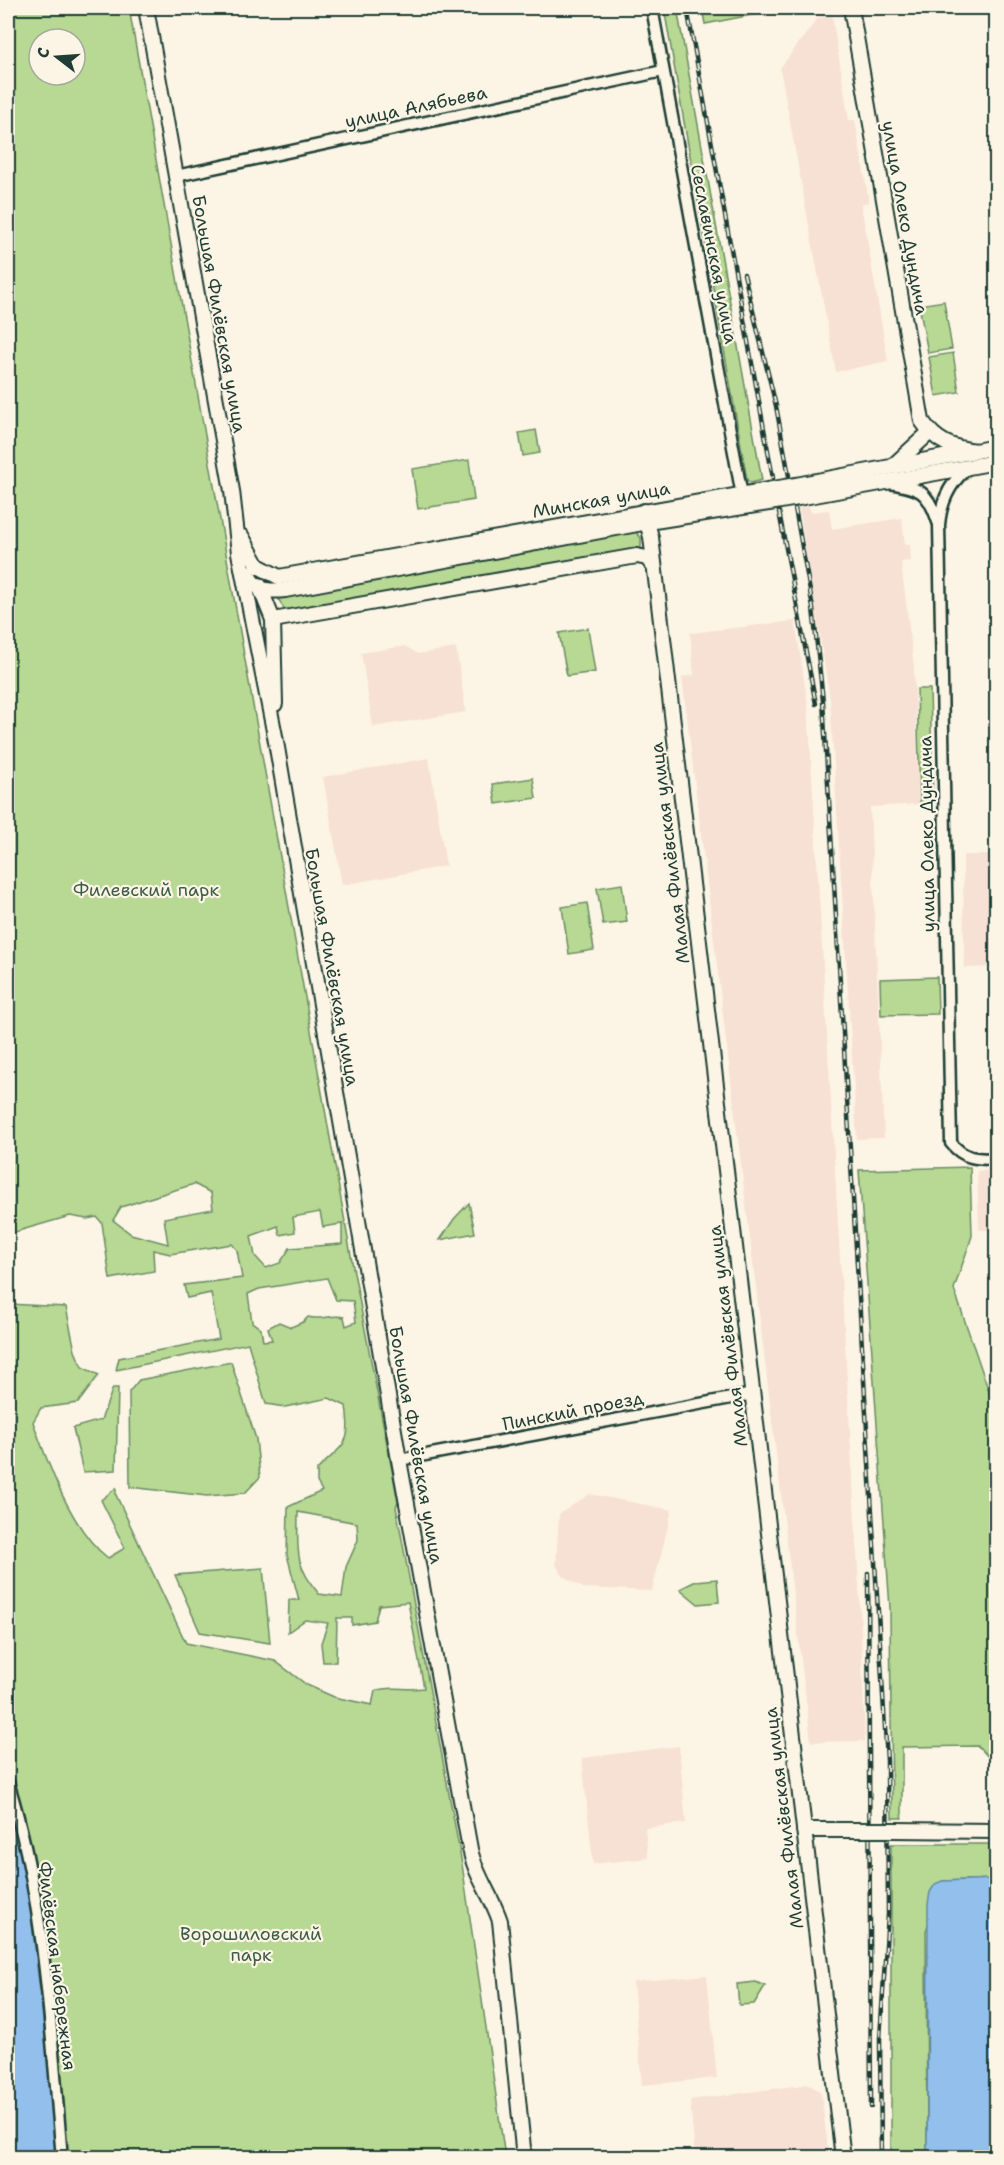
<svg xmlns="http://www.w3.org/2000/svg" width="1004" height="2165" viewBox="0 0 1004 2165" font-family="'Shantell Sans',sans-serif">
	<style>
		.built { fill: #f7e1d4 }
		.green { fill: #b7d993; stroke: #6b8b64; stroke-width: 1.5; fill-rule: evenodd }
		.water { fill: #92bfec; stroke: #648ba2; stroke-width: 1.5 }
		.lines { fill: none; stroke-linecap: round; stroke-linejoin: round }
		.street-casing { stroke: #1f3d34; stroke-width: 15 }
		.secondary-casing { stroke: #1f3d34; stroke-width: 18 }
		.street { stroke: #fcf5e5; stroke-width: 10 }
		.secondary { stroke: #fcf5e5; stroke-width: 14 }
		.rail-casing { stroke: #1f3d34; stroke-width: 4.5 }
		.rail { stroke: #fcf5e5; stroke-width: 2; stroke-dasharray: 7; stroke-linecap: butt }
		.secondary-bridge-casing { stroke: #1f3d34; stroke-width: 18; stroke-linecap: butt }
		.secondary-bridge { stroke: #fcf5e5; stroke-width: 14 }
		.labels { text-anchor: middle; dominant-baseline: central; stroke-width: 4.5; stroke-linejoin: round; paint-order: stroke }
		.street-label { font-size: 18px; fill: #1f3d34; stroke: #fcf5e5 }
		.park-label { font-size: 18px; fill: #3d5c47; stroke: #fcf5e5 }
	</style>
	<rect width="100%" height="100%" fill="#fcf5e5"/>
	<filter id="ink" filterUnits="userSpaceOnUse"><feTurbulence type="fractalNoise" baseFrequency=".0167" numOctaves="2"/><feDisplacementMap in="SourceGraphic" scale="12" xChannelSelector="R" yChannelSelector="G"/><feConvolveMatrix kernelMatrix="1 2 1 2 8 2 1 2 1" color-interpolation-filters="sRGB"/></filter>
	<g filter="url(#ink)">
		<g class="built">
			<path d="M832,15L849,120H855L869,202L861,204L888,361L836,372L780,68L818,18Z"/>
			<path d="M809,506L811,512L829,510L832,529L902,518L905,545H910L911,561L901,562L914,667L919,804L870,807L884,1138L857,1139L830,699L799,508Z"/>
			<path d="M795,621L808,705L860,1604L865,1741L811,1742L682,677L694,675L690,633Z"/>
			<path d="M405,646L418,654L456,648L466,712L373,727L361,653Z"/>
			<path d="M429,758L446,866L342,885L323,777Z"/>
			<path d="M963,855H996V967L964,968Z"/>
			<path d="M996,1170V1230H979L977,1171Z"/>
			<path d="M590,1494L672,1510L652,1591L583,1588L563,1576L556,1565L559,1514Z"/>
			<path d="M679,1746L686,1823L645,1828L648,1858L593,1864L582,1758Z"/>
			<path d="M707,1975L717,2078L642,2085L633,1982Z"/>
			<path d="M809,2084L821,2092L829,2157H695L690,2100Z"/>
		</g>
		<g class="green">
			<path d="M8,8H129L353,1267L398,1501L396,1507L462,1864L505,2157H53V2151H58L8,1796V1304L66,1307L75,1351L82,1367L99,1375L78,1403L41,1408L33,1422C48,1464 72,1531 108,1558L125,1548L101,1500L116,1488V1495L186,1643L275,1661L307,1685L334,1697L372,1705L375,1691C390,1685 407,1691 424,1688L408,1602L379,1605L375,1621L352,1625V1618H337L336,1662H323L321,1643L328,1623L305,1620L288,1632L289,1600H299L287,1555L288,1507L322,1491L317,1482V1470C344,1443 352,1446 346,1406L329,1398L285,1407L266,1404L248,1343L116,1370L119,1358L219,1339L211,1293L187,1298L184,1285L242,1278L237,1250L232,1244L170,1254L153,1250L154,1271L110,1279L102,1223L97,1217L87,1219L70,1216L8,1234ZM39,39H75V75H39ZM194,1184L211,1193L213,1209L164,1218L168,1244L131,1234L113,1220L121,1207ZM320,1212L323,1227L342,1224V1244L290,1248L280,1263L266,1268L255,1256L251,1236L278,1226L280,1235L295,1232L293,1217ZM327,1278L336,1300L353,1301L356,1322L346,1326L344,1317C331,1314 321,1321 308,1317L303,1322L291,1327L279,1322L268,1328L272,1340L263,1341L261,1329L252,1322L248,1294L259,1289ZM298,1512L357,1523L358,1540L346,1567L342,1597L319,1594C293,1563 298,1549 298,1512Z"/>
			<path d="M664,8H677L762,480L751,483L747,480Z"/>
			<path d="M702,8H761L762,13L705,24Z"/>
			<path d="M944,301L952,349L928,353L919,305Z"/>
			<path d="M953,353L959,392L936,396L929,357Z"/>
			<path d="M536,430L540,453L523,456L519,433Z"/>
			<path d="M469,460L474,500L418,509L412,469Z"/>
			<path d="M635,531L641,538V549L635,553L285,611L278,598Z"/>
			<path d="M588,628L595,672L567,676L559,633Z"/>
			<path d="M917,689H930L933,802H920Z"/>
			<path d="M533,778L536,798L496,804L493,784Z"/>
			<path d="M622,884L627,922L603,925L597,888Z"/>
			<path d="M587,903L594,950L569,954L562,907Z"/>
			<path d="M937,977L938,1014L881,1015L880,979Z"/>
			<path d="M970,1167L972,1236L954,1289L996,1412V1765L978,1746L902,1747V1818H892L890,1608L859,1170Z"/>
			<path d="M469,1203L475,1233L440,1240L454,1219Z"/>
			<path d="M231,1362L256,1439L260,1477L245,1493L207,1496L130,1487L129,1392L139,1380Z"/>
			<path d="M113,1388H118L116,1470L83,1472L73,1428L101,1420Z"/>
			<path d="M263,1568L270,1643L200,1632L175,1575Z"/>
			<path d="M717,1579L719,1602L698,1604L680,1589L696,1581Z"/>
			<path d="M891,1844H996V1879L943,1881L926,1931L927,2157L891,2158Z"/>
			<path d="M756,1982L765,1986L754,2004L739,2005L737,1984Z"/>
		</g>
		<g class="water">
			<path d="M8,1796L16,1824L29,1896L58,2150L53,2151V2157H8Z"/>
			<path d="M996,1879V2157H927L928,1904L930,1892L935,1884L942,1881Z"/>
		</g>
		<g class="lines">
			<defs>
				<g id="street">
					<path d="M652,8L743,501"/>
					<path d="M176,176L663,71"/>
					<path d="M969,467C950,482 941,501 939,525L951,1143C964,1159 976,1159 996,1159"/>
					<path d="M890,483C920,488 928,491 938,522"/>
					<path d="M399,1460L753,1394"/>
					<path d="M8,1782C45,1900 51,2034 62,2158"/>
				</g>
				<g id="secondary">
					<path d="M146,8L232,491L239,553L275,736L399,1460L470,1849C475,1875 492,1896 500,1921L524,2158"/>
					<path d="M851,8L922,421C936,442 952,448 976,451"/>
					<path d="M894,465L930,432"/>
					<path d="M796,485L996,447"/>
					<path d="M798,498L996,462"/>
					<path d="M644,511L651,537L843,2158"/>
					<path d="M242,537L258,566L279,577L773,489"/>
					<path d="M247,572C254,590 266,592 285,590L648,522L775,502"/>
					<path d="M259,585L273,620L275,704"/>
					<path d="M273,620L637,556L647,558L654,567"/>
					<path d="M804,1830H865"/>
					<path d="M892,1830L996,1831"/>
				</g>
			</defs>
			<use href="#street" class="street-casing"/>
			<use href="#secondary" class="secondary-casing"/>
			<use href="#street" class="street"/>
			<use href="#secondary" class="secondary"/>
			<defs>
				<g id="rail">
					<path d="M687,8L773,478"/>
					<path d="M744,274L776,406L789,476"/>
					<path d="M795,508L813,608L823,701L887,1761L888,1914L880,2039L881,2158"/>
					<path d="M779,512L816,704"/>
					<path d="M868,1573L871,2107"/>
				</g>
			</defs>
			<use href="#rail" class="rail-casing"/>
			<use href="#rail" class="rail"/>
			<defs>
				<g id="secondary-bridge">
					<path d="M773,489L796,485"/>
					<path d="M775,502L798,498"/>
					<path d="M865,1830H892"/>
				</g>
			</defs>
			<use href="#secondary-bridge" class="secondary-bridge-casing"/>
			<use href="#secondary-bridge" class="secondary-bridge"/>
		</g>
	</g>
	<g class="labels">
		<g class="street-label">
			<text transform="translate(416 107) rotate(-12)">улица Алябьева</text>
			<text transform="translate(905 218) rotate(80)">улица Олеко Дундича</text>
			<text transform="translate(714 254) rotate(79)">Сеславинская улица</text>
			<text transform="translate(219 314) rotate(80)">Большая Филёвская улица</text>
			<text transform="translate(601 500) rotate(-10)">Минская улица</text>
			<text transform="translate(927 834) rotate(-91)">улица Олеко Дундича</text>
			<text transform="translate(670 853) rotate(-97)">Малая Филёвская улица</text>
			<text transform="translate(332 967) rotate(80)">Большая Филёвская улица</text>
			<text transform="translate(728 1336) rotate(-97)">Малая Филёвская улица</text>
			<text transform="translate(573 1411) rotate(-11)">Пинский проезд</text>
			<text transform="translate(416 1445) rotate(80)">Большая Филёвская улица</text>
			<text transform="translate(784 1818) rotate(-97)">Малая Филёвская улица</text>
			<text transform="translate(57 1966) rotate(83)">Филёвская набережная</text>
		</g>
		<g class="park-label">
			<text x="146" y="890">Филевский парк</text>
			<text x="251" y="1934">Ворошиловский<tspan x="251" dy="21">парк</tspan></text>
		</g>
	</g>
	<rect width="1004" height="2165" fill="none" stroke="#fcf5e5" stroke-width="30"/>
	<rect x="15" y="15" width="974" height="2135" fill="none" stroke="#1f3d34" stroke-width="2" filter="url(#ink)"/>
	<g transform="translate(57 57) rotate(287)"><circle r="28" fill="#fcf5e5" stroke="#a4ab9e" stroke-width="1.5"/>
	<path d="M0-4.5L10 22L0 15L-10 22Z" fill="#1f3d34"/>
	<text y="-9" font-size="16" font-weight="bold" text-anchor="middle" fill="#1f3d34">С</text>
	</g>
</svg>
